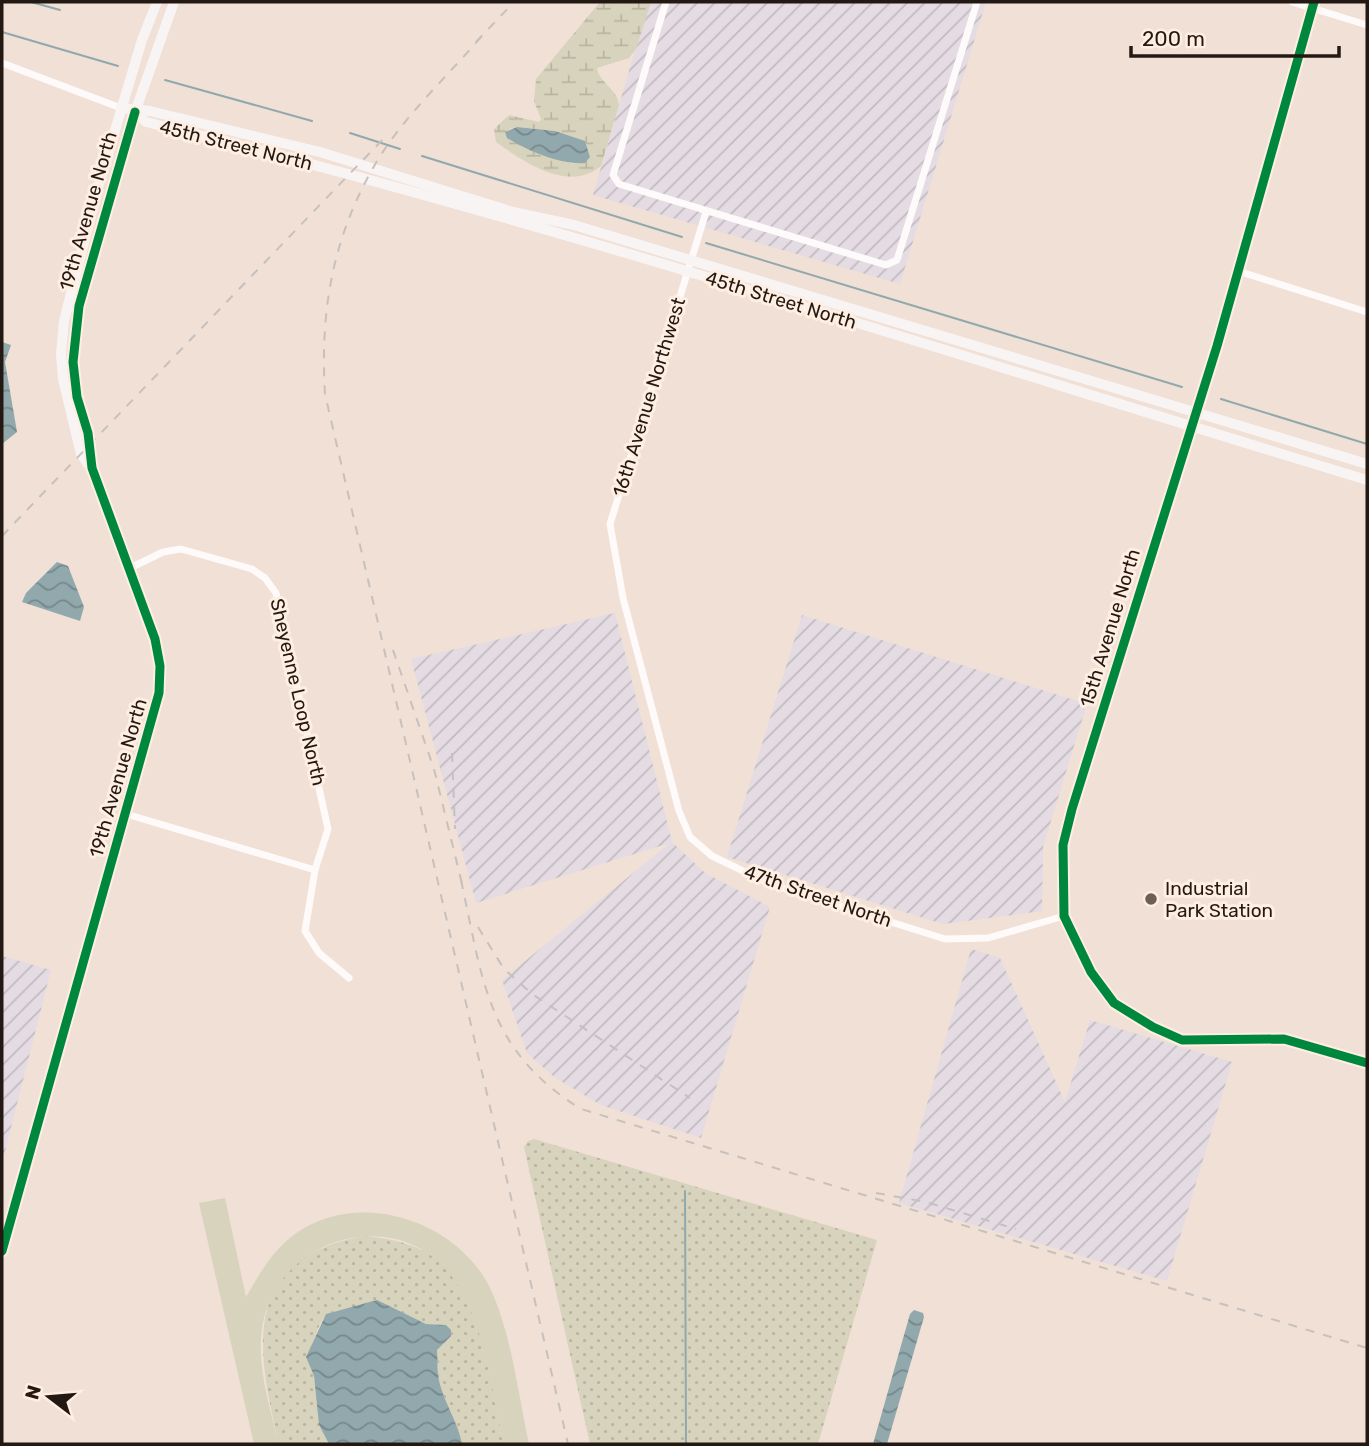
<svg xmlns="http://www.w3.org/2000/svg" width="1369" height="1446" viewBox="0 0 1369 1446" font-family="Rubik,sans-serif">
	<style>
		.industrial { fill: url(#industrial-furrows) }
		.grass { fill: url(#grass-dots) }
		.wetland { fill: url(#wetland-marsh); fill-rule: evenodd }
		.pitch { fill: #d8d3bc }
		.water { fill: url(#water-waves) }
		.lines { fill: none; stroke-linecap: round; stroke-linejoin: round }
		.stream { stroke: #91a8ad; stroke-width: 2 }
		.street { stroke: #fdfaf9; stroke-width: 7 }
		.secondary { stroke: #f8f4f4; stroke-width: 10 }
		.rail { stroke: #c6c1be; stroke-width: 2; stroke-dasharray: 9 9; stroke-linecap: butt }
		.cycleway-casing { stroke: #ffeee2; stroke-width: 13 }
		.cycleway { stroke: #00873e; stroke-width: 9 }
		.poi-dot { fill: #6b5f57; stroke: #ffeee2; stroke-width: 2.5 }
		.labels { text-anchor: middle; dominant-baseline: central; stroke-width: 6; stroke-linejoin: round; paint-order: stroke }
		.street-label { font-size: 19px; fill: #231912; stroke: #ffeee2 }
		.poi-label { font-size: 19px; fill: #231912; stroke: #ffeee2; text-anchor: start }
	</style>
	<defs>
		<pattern id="industrial-furrows" width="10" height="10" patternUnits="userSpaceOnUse" patternTransform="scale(1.75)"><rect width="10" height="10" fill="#e4dbe3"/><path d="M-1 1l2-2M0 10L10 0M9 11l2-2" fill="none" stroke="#c3bbc2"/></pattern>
		<pattern id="grass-dots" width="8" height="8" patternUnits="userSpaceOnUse" patternTransform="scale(1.75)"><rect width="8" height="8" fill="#d8d3bc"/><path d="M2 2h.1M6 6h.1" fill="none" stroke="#b9b5a1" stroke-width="1.8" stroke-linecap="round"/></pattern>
		<pattern id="wetland-marsh" width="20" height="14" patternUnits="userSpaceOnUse" patternTransform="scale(1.75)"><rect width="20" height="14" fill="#d8d3bc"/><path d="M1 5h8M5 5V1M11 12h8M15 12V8" fill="none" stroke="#b9b5a1"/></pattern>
		<pattern id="water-waves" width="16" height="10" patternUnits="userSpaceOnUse" patternTransform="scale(1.75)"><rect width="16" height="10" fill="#91a8ad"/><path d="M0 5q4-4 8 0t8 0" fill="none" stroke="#76888b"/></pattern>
	</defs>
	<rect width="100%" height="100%" fill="#f0e0d6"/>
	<g class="industrial">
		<path d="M649,2H986L900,284L593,195Z"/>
		<path d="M615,613L672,842L705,873L770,907L701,1138L601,1105L554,1077L527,1053L502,980L670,843L476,903L411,659Z"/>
		<path d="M802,615L1087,704L1043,847L1042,911L943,924L727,857Z"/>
		<path d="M971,949L1000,958L1065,1102L1090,1020L1232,1062L1167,1281L899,1203Z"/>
		<path d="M2,956L51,970L2,1163Z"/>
	</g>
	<g class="grass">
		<path d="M534,1139L877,1240L818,1444H590L524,1147L528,1141Z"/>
		<path d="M364,1236C389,1238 414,1243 436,1258C482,1292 492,1391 504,1444H462C458,1420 441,1399 438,1374C437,1366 438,1358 437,1350L451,1336L446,1325C439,1324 431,1325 424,1324C397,1317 349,1296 324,1318C319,1322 312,1348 306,1357L314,1376L319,1425L329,1444H279C256,1349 240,1258 364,1236Z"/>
	</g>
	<path class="wetland" d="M600,2H651L636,49L629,58L597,68C599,83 617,88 619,105L601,166C569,193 524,162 496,142L494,129L509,115L539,122L541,119L534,101L536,79ZM518,127L555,131L574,164L522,147L509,129Z"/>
	<path class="pitch" d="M225,1198L246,1297C260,1273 272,1251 295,1234C357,1189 453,1219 488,1284C511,1329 518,1394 529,1444H504C492,1391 486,1328 455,1281C405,1205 286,1231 264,1318C254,1358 269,1405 279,1444H254L199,1203Z"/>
	<g class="water">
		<path d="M517,127L555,131L585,141L590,157L585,163C560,165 528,151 507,138L505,132Z"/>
		<path d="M2,342L11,345L5,362L17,432L2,444Z"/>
		<path d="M57,562L68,566L84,607L80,621L22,602L26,593Z"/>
		<path d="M377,1300L426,1324L446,1325L451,1330V1336L437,1350C438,1358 437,1366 438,1374C441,1399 458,1420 462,1444H329L319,1425L314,1376L306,1357L326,1314Z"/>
		<path d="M914,1310L923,1313L924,1317L887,1444H873L910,1314Z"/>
	</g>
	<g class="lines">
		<g class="stream">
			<path d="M31,2L60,10"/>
			<path d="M2,32L118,66"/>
			<path d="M165,80L312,121"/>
			<path d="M350,133L400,149"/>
			<path d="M422,156L682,237"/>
			<path d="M706,243L1182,387"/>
			<path d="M1221,399L1367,444"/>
			<path d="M685,1191L686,1444"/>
		</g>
		<g class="street">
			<path d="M666,2L613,175L619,184L886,265L897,260L977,2"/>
			<path d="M1292,2L1367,25"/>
			<path d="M1314,2L1217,346L1072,809L1063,845L1064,916L1091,972L1114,1003L1153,1027L1182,1040L1284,1039L1367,1063"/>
			<path d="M2,63L121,108"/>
			<path d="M706,212L610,524L623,598L679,811L690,837L712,856L770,884L945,939L988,938L1064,916"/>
			<path d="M1238,271L1367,312"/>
			<path d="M128,569L163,552L181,549L252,569L265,578L276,593L328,829L315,870L305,931L319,953L349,978"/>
			<path d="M126,814L315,870"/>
		</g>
		<g class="secondary">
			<path d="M121,108L150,111L320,152L513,212L574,225L1367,464"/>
			<path d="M135,112L146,122C558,223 961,357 1367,480"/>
			<path d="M91,468L81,454L63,379L61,354L64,321L99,184L142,40L157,2"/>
			<path d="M2,1251L159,693L160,666L155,639L92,468L88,433L75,385L73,347L79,306L135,112L174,2"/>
		</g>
		<g class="rail">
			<path d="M481,37C445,79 400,120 373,168C332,240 320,313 325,394L568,1444"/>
			<path d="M476,42L514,2"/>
			<path d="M2,536L386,136"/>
			<path d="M393,650L434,769L463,888"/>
			<path d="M452,753L455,829"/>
			<path d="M461,880C483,980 486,1050 581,1109L1367,1348"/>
			<path d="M478,927L504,969L532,994L690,1098"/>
			<path d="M876,1193L926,1202L1016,1229"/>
		</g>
		<defs>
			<g id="cycleway">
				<path d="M1314,2L1217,346L1072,809L1063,845L1064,916L1091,972L1114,1003L1153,1027L1182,1040L1284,1039L1367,1063"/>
				<path d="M2,1251L159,693L160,666L155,639L92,468L88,433L77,397L73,362L79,306L135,112"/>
			</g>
		</defs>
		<use href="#cycleway" class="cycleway-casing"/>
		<use href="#cycleway" class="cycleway"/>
	</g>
	<circle class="poi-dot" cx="1151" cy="899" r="7"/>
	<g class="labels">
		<g class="street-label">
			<text transform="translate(236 145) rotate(14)">45th Street North</text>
			<text transform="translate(88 211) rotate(-74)">19th Avenue North</text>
			<text transform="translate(781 300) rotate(17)">45th Street North</text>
			<text transform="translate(649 397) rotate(-73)">16th Avenue Northwest</text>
			<text transform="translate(1110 628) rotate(-73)">15th Avenue North</text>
			<text transform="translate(298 692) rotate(77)">Sheyenne Loop North</text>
			<text transform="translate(118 778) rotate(-74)">19th Avenue North</text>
			<text transform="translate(818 896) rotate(19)">47th Street North</text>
		</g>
		<g class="poi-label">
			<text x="1165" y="888">Industrial<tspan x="1165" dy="22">Park Station</tspan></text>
		</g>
	</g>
	<rect width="1369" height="1446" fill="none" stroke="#231912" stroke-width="7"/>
	<g transform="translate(49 1397) rotate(286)" stroke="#ffeee2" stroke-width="5" paint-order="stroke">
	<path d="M0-5L12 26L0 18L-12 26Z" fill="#231912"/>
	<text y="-10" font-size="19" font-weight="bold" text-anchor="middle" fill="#231912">N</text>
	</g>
	<path d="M1131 46v10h208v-10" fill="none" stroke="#231912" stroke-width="3.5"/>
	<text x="1142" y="46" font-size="21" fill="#231912" stroke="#ffeee2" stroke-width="5" paint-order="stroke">200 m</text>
</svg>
